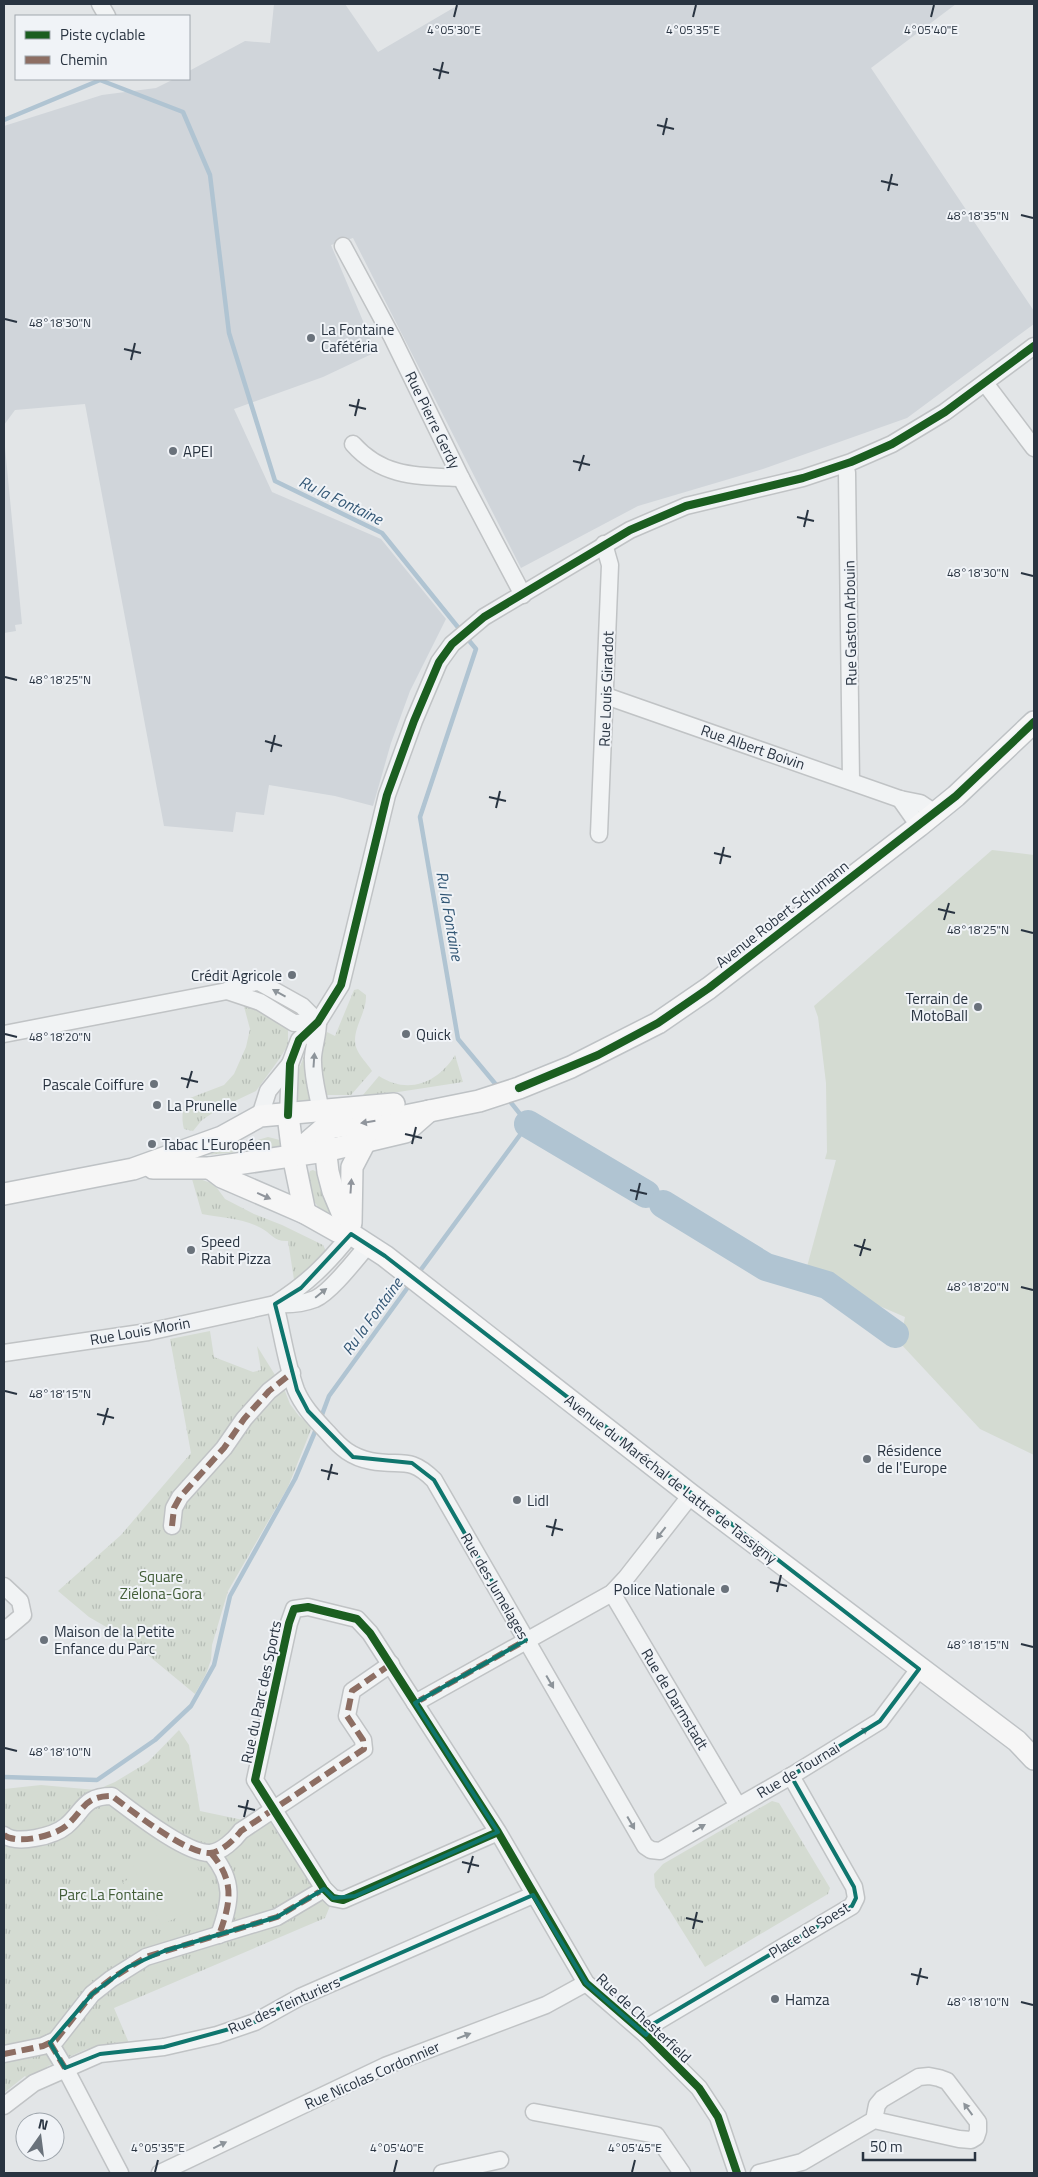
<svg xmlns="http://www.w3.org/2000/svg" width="1038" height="2177" viewBox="0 0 1038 2177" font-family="'Titillium Web',sans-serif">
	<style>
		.built { fill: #d0d5da }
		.grass { fill: url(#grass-tufts) }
		.garden { fill: #d4dbd2 }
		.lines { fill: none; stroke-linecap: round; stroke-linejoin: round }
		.stream { stroke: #b0c4d2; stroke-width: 4.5 }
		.river { stroke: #b0c4d2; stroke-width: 28 }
		.minor-casing { stroke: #c0c3c5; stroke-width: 19 }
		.major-casing { stroke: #bec2c5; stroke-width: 24 }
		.minor { stroke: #f1f3f4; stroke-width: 16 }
		.major { stroke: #f6f6f6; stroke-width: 21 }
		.quiet { stroke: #8d6e63; stroke-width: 6; stroke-dasharray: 12 6; stroke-linecap: butt }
		.cycleway-casing { stroke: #f0f3f7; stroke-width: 11 }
		.cycleway { stroke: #1b5e20; stroke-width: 8 }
		.oneway { fill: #8d949a }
		.oneway2 { fill: #90959c }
		.marked { fill: none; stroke: #0f766e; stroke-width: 4; stroke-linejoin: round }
		.ticks { fill: none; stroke: #293441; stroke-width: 2 }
		.poi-dot { fill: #6a727b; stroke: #f0f3f7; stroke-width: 2 }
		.labels { text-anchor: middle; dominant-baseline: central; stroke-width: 4; stroke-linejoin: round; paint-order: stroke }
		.poi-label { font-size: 15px; fill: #293441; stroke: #f0f3f7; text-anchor: start }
		.street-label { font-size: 15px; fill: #293441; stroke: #f0f3f7 }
		.park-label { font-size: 15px; fill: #415c36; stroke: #f0f3f7 }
		.water-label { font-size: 16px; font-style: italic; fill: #335775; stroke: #f0f3f7 }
		.ticks-label { font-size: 12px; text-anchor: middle; fill: #293441; stroke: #f0f3f7; stroke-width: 4; stroke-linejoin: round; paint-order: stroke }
	</style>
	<defs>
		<pattern id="grass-tufts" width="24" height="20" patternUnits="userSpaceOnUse" patternTransform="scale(1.25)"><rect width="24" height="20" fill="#d4dbd2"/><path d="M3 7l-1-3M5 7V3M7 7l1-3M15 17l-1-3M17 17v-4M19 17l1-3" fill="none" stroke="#b6bdb6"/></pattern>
	</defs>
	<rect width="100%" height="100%" fill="#e2e5e7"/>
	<g class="built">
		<path d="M274,4H345L378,52L460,4H956L871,68L1034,311V324L907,418L763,469L638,506L521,568L353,238L331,245L376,352L323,377L234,409L272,492L381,539L446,619L410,691L391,743L373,806L335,796L269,785L264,815L236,812L233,832L164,826L85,404L15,410L4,425V126L102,95L156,88L174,79H189V71L245,41L270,43Z"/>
		<path d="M4,437L22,624L15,625L16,631L4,633Z"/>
	</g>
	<g class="grass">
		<path d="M358,989L366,995C367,1013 351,1030 356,1047C359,1056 367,1063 372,1071L351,1095H326C318,1071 318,1055 327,1032L335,1036L354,990Z"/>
		<path d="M242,999L288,1023V1045L280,1058L256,1091L220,1108L202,1120L193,1131L184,1129C181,1118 182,1106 190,1098L224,1085L234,1074L246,1047L250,1029Z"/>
		<path d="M308,1048L306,1074L310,1100V1102L297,1106C295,1082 297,1070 308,1048Z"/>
		<path d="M455,1055L463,1082L379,1095H363L379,1076C408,1095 438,1083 455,1055Z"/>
		<path d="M268,1137L280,1140L282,1146L279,1149L205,1155Z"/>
		<path d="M313,1170L317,1172L321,1185L342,1226C326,1215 312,1206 309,1187C309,1181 307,1176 310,1171Z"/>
		<path d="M194,1177L211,1183L217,1188L225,1199L254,1214L282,1225L323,1245L325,1249V1253L295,1286L288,1241C274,1242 271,1233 261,1228C242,1218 222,1218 202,1214L192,1179Z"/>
		<path d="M210,1331L214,1357L253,1372L261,1370L257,1346L285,1391L290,1404L299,1416L312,1427L288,1487L228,1591L212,1645L211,1660L206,1674L195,1694L132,1642L89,1617L58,1591L121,1535L191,1453L170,1339Z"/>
		<path d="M179,1730L189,1745L200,1811L243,1820L261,1808L317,1893L330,1906L325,1918L114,2008L129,2043L87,2049L48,2066L29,2080L25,2076L4,2093V1789L41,1785L96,1790L115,1782L148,1762Z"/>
		<path d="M772,1801L779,1803L830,1888L828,1894L705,1967L655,1887L654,1874L663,1864Z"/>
	</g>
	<g class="garden">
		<path d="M992,850L1034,855V1455L980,1429L900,1343L905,1317L805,1274L836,1160L825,1159L827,1152L826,1083L818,1017L814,1006Z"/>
		<path d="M167,1843L173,1859L190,1851L206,1886L189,1895L195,1909L161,1925L154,1910L138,1916L123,1882L137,1875L131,1859Z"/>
	</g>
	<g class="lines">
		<g class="stream">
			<path d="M4,120L100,80L183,112L210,175L229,333L275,481L382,533L461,631"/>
			<path d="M466,637L476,649L420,817L458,1039L498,1087"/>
			<path d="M417,1275L528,1124L508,1099"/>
			<path d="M320,1420L329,1396L411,1283"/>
			<path d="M4,1777L97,1780L155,1740L191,1706L214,1665L230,1596L295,1479L317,1427"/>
		</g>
		<g class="river">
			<path d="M528,1124L646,1194"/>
			<path d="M663,1204L766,1267L827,1285L895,1334"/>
		</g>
		<defs>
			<g id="minor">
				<path d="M100,4L107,16"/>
				<path d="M343,246L392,337L461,478L523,595"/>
				<path d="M985,383L1034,448"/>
				<path d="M353,444C383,478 419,476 461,478"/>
				<path d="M845,465L847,473L851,781"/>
				<path d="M606,696L900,799L920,803L935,813"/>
				<path d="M900,799L919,826"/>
				<path d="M599,834L610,565L604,544"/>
				<path d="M227,991L260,1002L294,1023L318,1022"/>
				<path d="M318,1022C318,1035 314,1045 313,1057C312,1076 318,1094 321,1112"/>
				<path d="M4,1034L227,991L241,984L259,982L302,1006L318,1022"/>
				<path d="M288,1115L290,1064L299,1040L318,1022L341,985L387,795L414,721L439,662L452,644L484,617L630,530L686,506L803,478L851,462L892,444L945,412L1034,346"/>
				<path d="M260,1116L268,1091L290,1064"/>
				<path d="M275,1304C282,1332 286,1363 296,1390C303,1407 316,1420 328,1433C341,1448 351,1457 371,1461C401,1467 409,1455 434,1480L645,1846L651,1850L660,1851L791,1776L880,1721L919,1669"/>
				<path d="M275,1304C307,1284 328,1263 351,1234"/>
				<path d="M4,1353L148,1332L275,1304C289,1305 302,1304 315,1299C331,1292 356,1259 368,1245"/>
				<path d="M172,1526L174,1508L180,1497L224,1448L244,1419L269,1391L292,1373"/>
				<path d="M4,1586L20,1601L23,1615L4,1631"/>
				<path d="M612,1593L738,1806"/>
				<path d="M415,1703L612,1593L626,1578L691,1495"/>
				<path d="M498,1832L343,1900L333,1898L324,1889L255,1780L289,1623L294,1609L308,1607L357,1619L370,1633L498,1832L586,1983L646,2035L699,2088L718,2117L737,2173"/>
				<path d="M4,1835C17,1845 54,1836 66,1826C84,1811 83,1796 112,1796C132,1811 186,1854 210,1853C222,1852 235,1839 241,1831L364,1749L363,1740L347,1716L352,1691L391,1664"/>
				<path d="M211,1853C235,1881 231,1902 219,1935"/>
				<path d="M646,2035L653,2024L852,1906L856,1898L854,1887L791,1776"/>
				<path d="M50,2043L65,2068L120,2173"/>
				<path d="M4,2054L43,2046L56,2040L92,1994L111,1979L146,1957L277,1917L324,1889"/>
				<path d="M4,2106L34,2083L100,2054L164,2047L217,2035L255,2022L300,1997L533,1895"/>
				<path d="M534,2112L656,2135L682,2173"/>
				<path d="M160,2173L385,2066L546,2005L586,1983"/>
				<path d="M442,2173L500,2160"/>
				<path d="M759,2173L802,2162L874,2120L959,2139L971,2140L976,2137L978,2131V2122L947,2081L939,2078L929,2076L919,2077L882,2099L877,2105L874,2120"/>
			</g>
			<g id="major">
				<path d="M288,1115L293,1155L305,1213"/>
				<path d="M324,1138L328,1172L333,1191L351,1234"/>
				<path d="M293,1155L323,1129L400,1117L479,1101L519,1088L571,1067L658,1023L709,988L919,826L956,796L1034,722"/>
				<path d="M153,1168H210L325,1151L405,1132L429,1111"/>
				<path d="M210,1168L222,1177L305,1213L337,1231L351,1234L385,1256L691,1495L1017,1741L1034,1759"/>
				<path d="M4,1194L133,1169L222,1137L260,1116L394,1104"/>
				<path d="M351,1223L352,1167L365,1142"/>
			</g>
		</defs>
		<use href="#minor" class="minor-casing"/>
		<use href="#major" class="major-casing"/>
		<use href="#minor" class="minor"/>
		<use href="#major" class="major"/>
		<g class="quiet">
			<path d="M172,1526L174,1508L180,1497L224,1448L244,1419L269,1391L292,1373"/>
			<path d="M415,1703L526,1640"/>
			<path d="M4,1835C17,1845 54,1836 66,1826C84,1811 83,1796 112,1796C132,1811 186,1854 210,1853C222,1852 235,1839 241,1831L364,1749L363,1740L347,1716L352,1691L391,1664"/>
			<path d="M211,1853C235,1881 231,1902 219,1935"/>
			<path d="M50,2043L65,2068"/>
			<path d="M4,2054L43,2046L56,2040L92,1994L111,1979L146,1957L277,1917L324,1889"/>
		</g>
		<defs>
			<g id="cycleway">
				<path d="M519,1088L598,1055L658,1023L709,988L956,796L1034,722"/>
				<path d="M288,1115L290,1064L299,1040L318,1022L341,985L387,795L414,721L439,662L452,644L484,617L630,530L686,506L803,478L851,462L892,444L945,412L1034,346"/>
				<path d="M498,1832L343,1900L333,1898L324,1889L255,1780L289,1623L294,1609L308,1607L357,1619L370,1633L498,1832L586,1983L646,2035L699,2088L718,2117L737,2173"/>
			</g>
		</defs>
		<use href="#cycleway" class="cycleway-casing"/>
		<use href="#cycleway" class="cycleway"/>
	</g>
	<defs><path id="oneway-solid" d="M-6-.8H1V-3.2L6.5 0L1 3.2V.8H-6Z" transform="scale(1.25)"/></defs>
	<g class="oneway">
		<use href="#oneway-solid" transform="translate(279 993) rotate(-151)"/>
		<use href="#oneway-solid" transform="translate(314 1060) rotate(-86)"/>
		<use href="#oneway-solid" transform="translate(321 1293) rotate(-39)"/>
		<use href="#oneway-solid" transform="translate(661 1533) rotate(128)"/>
		<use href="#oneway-solid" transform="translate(550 1682) rotate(60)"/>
		<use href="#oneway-solid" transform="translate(862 1732) rotate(-33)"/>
		<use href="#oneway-solid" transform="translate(631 1823) rotate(60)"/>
		<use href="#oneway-solid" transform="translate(699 1828) rotate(-30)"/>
		<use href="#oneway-solid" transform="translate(464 2036) rotate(-21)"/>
		<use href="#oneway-solid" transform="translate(968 2109) rotate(-126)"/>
		<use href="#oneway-solid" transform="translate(220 2145) rotate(-26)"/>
	</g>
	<g class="oneway2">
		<use href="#oneway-solid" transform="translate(368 1122) rotate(171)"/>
		<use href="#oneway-solid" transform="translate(351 1186) rotate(-86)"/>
		<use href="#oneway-solid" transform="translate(264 1196) rotate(24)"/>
	</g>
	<path class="marked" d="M351,1234L385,1256L919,1669L880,1721L791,1776L854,1887L856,1898L852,1906L653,2024L646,2035L586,1983L533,1895L300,1997L255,2022L164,2047L100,2054L65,2068L50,2043L92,1994L128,1967L164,1951L277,1917L324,1889L333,1898L355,1896L498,1832L415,1703L526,1640L434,1480L412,1463L353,1457L308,1411L297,1390L275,1304L301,1288Z"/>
	<path class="ticks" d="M454,17L457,5M693,17L696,5M931,17L934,5M433,69L449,73M439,79L443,62M657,125L674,129M663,135L667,118M881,181L898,185M888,191L892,174M1021,215L1033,218M5,319L17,322M124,349L141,353M131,360L135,343M349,405L366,409M355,416L359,399M573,461L590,465M579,471L584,455M797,517L814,521M804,527L808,510M1021,573L1033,576M5,677L17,680M265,741L282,746M271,752L275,735M489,797L506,801M496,808L500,791M714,853L731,857M720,864L724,847M938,909L955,913M944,920L949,903M1021,930L1033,933M5,1034L17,1037M181,1078L198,1082M187,1088L192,1071M405,1134L422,1138M412,1144L416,1127M630,1190L647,1194M636,1200L640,1183M854,1245L871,1250M860,1256L865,1239M1021,1287L1033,1290M5,1391L17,1394M97,1414L114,1418M103,1425L108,1408M321,1470L338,1474M328,1480L332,1464M546,1526L563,1530M552,1536L556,1519M770,1582L787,1586M777,1592L781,1575M1021,1644L1033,1647M5,1748L17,1751M238,1806L255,1810M244,1817L248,1800M462,1862L479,1866M468,1873L473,1856M686,1918L703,1922M693,1929L697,1912M911,1974L928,1978M917,1985L921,1968M1021,2002L1033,2005M155,2172L158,2160M394,2172L397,2160M632,2172L635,2160"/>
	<g class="poi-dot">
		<circle cx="311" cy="338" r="5"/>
		<circle cx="173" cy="451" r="5"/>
		<circle cx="292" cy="975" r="5"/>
		<circle cx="978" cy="1007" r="5"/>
		<circle cx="406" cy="1034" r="5"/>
		<circle cx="154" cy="1084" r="5"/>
		<circle cx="157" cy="1105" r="5"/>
		<circle cx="152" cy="1144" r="5"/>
		<circle cx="191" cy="1250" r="5"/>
		<circle cx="867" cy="1459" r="5"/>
		<circle cx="517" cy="1500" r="5"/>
		<circle cx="725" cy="1589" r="5"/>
		<circle cx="44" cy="1640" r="5"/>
		<circle cx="775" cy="1999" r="5"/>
	</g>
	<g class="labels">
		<g class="poi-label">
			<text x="321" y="329">La Fontaine<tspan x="321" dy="17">Cafétéria</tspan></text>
			<text x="183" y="451">APEI</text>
			<text x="282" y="975" text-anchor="end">Crédit Agricole</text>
			<text x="968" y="998" text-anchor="end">Terrain de<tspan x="968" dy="17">MotoBall</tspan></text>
			<text x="416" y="1034">Quick</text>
			<text x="144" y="1084" text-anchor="end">Pascale Coiffure</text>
			<text x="167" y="1105">La Prunelle</text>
			<text x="162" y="1144">Tabac L'Européen</text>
			<text x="201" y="1241">Speed<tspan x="201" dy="17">Rabit Pizza</tspan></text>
			<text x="877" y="1450">Résidence<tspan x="877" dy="17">de l'Europe</tspan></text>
			<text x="527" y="1500">Lidl</text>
			<text x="715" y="1589" text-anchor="end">Police Nationale</text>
			<text x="54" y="1631">Maison de la Petite<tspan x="54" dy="17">Enfance du Parc</tspan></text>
			<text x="785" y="1999">Hamza</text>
		</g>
		<g class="street-label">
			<text transform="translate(433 420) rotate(64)">Rue Pierre Gerdy</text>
			<text transform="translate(850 623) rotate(-91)">Rue Gaston Arbouin</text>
			<text transform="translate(606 689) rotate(-88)">Rue Louis Girardot</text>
			<text transform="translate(753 747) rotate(19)">Rue Albert Boivin</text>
			<text transform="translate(782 914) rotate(-38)">Avenue Robert Schumann</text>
			<text transform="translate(140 1331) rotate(-10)">Rue Louis Morin</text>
			<text transform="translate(671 1479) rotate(38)">Avenue du Maréchal de Lattre de Tassigny</text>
			<text transform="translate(495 1586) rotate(60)">Rue des Jumelages</text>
			<text transform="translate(261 1692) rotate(-78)">Rue du Parc des Sports</text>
			<text transform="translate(675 1699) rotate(59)">Rue de Darmstadt</text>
			<text transform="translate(798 1770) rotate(-31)">Rue de Tournai</text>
			<text transform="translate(809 1930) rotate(-32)">Place de Soest</text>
			<text transform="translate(284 2005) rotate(-24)">Rue des Teinturiers</text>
			<text transform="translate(644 2018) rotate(43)">Rue de Chesterfield</text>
			<text transform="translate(372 2075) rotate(-24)">Rue Nicolas Cordonnier</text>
		</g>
		<g class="park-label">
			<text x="161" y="1576">Square<tspan x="161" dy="17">Ziélona-Gora</tspan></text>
			<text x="111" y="1894">Parc La Fontaine</text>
		</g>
		<g class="water-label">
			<text transform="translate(341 500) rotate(26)">Ru la Fontaine</text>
			<text transform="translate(450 916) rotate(80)">Ru la Fontaine</text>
			<text transform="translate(372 1316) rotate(-54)">Ru la Fontaine</text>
		</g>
	</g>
	<g class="ticks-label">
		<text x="454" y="34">4°05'30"E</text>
		<text x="693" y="34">4°05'35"E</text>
		<text x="931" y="34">4°05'40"E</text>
		<text x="978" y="220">48°18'35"N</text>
		<text x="60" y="327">48°18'30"N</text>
		<text x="978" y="577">48°18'30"N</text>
		<text x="60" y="684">48°18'25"N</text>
		<text x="978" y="934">48°18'25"N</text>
		<text x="60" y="1041">48°18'20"N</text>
		<text x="978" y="1291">48°18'20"N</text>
		<text x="60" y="1398">48°18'15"N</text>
		<text x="978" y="1649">48°18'15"N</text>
		<text x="60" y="1756">48°18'10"N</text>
		<text x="978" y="2006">48°18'10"N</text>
		<text x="158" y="2152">4°05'35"E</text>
		<text x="397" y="2152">4°05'40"E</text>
		<text x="635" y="2152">4°05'45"E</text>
	</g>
	<rect width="1038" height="2177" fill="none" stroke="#293441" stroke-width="10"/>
	<rect x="15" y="15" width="175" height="65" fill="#f0f3f7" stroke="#a0a7ae"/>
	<rect x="25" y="31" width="25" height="8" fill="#1b5e20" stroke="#a0a7ae"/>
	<text x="60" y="40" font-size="15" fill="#293441">Piste cyclable</text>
	<rect x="25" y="56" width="25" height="8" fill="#8d6e63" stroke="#a0a7ae"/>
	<text x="60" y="65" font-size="15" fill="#293441">Chemin</text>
	<g transform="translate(40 2137) rotate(14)"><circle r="24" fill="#f0f3f7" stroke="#a0a7ae"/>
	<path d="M0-4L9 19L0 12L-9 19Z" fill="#6a727b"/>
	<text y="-8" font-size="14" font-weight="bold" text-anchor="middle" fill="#293441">N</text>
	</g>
	<path d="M863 2152v8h112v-8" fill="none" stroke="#293441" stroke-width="2.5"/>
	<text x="870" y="2152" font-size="15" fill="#293441" stroke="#f0f3f7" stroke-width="4" paint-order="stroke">50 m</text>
</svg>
